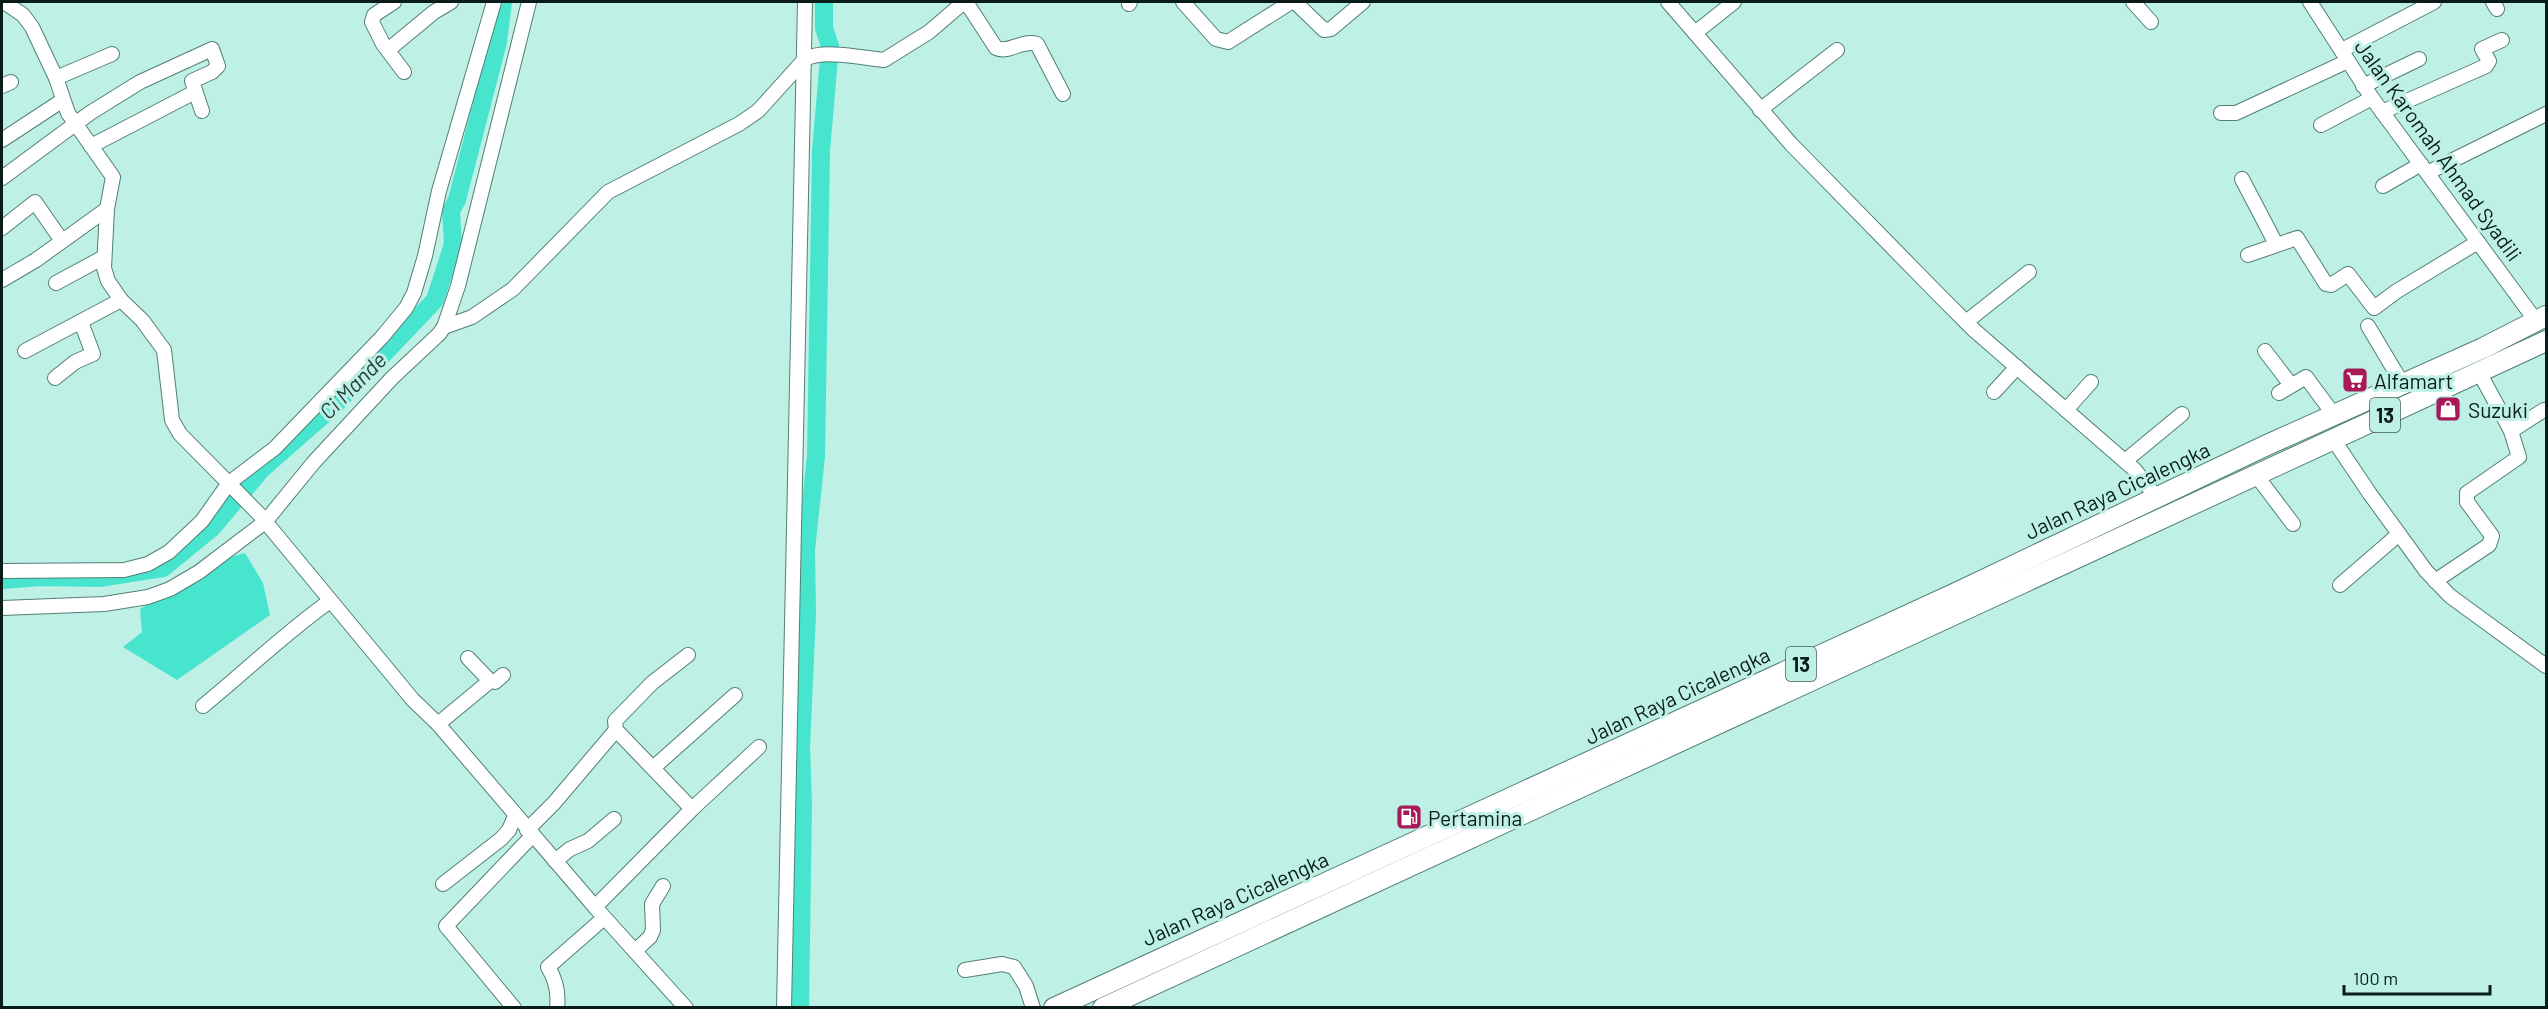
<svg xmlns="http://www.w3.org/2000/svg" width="2548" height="1009" viewBox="0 0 2548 1009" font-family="Barlow,sans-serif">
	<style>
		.water { fill: #48e5ce }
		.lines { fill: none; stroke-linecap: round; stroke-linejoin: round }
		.river { stroke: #48e5ce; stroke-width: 18 }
		.minor-casing { stroke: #517f77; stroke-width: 16 }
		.highway-casing { stroke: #517f77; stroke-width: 22 }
		.minor { stroke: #fff; stroke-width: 14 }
		.highway { stroke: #fff; stroke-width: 20 }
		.labels { text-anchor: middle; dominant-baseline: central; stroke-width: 6; stroke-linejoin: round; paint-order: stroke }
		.shield { fill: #bef0e6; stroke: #3f5c56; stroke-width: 1.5 }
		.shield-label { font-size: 20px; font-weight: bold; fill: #091c19 }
		.street-label { font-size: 21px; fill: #091c19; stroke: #bef0e6 }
		.poi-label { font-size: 21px; fill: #091c19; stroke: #bef0e6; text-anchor: start }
		.water-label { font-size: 22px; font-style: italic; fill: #22423c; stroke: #bef0e6 }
	</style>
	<rect width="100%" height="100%" fill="#bef0e6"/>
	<path class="water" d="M245,553L263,583L270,615L177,680L123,647L142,632L140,609L227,558Z"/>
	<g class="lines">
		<g class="river">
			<path d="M2,580L41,577L99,578L163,568L212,528L262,469L336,404L435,300L453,244L451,211L457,200L498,42L503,2"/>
			<path d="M800,1008L803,804L801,747L807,614L806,550L816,456L821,151L830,46L824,28V2"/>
		</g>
		<defs>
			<g id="minor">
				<path d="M4,2L23,15L32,27L56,78L68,113L113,177L107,209L104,268L108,281L121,300L142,320L164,350L172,420L180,434L259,514L413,700L438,724L595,907L686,1008"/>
				<path d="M394,2L374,15L372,22L383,44L404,72"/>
				<path d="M966,2L996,48C1009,54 1022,39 1037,44L1063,94"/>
				<path d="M1183,2L1216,39L1228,42L1291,2"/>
				<path d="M1295,2L1324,30L1331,29L1363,2"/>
				<path d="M1668,2L1791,144L1938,294L1974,330L2135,470L2156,497"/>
				<path d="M2133,2L2151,22"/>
				<path d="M2310,2L2372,98L2536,321"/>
				<path d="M2493,2L2497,9"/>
				<path d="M1129,4L1130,2"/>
				<path d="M1695,33L1734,2"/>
				<path d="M388,50L434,12L451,2"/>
				<path d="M2342,50L2434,2"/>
				<path d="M56,78L112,54"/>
				<path d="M2,86L11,82"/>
				<path d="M2363,86L2419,59"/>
				<path d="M1760,110L1837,50"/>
				<path d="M2382,112L2486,66L2489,61L2482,49L2502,40"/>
				<path d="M2221,113H2236L2348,61"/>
				<path d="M2321,125L2372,98"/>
				<path d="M2,140L63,100"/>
				<path d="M91,146L195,92"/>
				<path d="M2427,173L2546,114"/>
				<path d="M2,178L90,113L140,82L212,49L218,66L212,72L192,81L202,111"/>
				<path d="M2242,179L2276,244"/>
				<path d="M2383,186L2421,164"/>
				<path d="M2,228L35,202L62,241"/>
				<path d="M2248,255L2297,238L2326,284L2331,285L2348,274L2374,308L2397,291L2478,242"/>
				<path d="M2,280L36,260L107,209"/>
				<path d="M56,283L104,257"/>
				<path d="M1966,322L2029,272"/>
				<path d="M2368,326L2402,383"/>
				<path d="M444,327L472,317L513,289L608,192L739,124L758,111L805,59C824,49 863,58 884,60L929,32L964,2"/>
				<path d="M25,351L121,300"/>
				<path d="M2265,351L2291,385"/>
				<path d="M55,378L75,362L93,354L81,322"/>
				<path d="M1994,392L2017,367"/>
				<path d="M2279,393L2306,377L2334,415"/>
				<path d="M2066,410L2091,382"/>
				<path d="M2511,431L2544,410"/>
				<path d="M2333,439L2370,494L2426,571L2450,596L2546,666"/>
				<path d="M2125,461L2182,414"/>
				<path d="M2256,475L2293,524"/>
				<path d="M2,571L124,570L148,564L169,552L202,521L229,483L275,448L382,337L406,308L414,293L425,256L439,191L494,2"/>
				<path d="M2435,581L2489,545L2492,536L2467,502V493L2519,457L2511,431L2479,372"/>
				<path d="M2340,585L2399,534"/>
				<path d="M2,608L104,604L148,597L170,589L199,572L265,522L314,462L392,378L439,334L444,327L458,286L529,2"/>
				<path d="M688,655L652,683L615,721L616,730L692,809"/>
				<path d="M468,658L490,681"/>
				<path d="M203,706C246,671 285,633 330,601"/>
				<path d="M438,724L490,681L495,682L503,675"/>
				<path d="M653,768L735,695"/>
				<path d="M527,830L554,803L616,730"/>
				<path d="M555,861L570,849L588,841L614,819"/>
				<path d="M443,884L501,839L509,830L515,816"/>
				<path d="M595,907L692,809L759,747"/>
				<path d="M635,951L650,937L653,930L652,904L663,886"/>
				<path d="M965,970L1002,964L1014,967L1026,986L1033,1008"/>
				<path d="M514,1008L446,926L532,836"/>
				<path d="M557,1008C559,992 556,980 548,967L604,918"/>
				<path d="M784,1008L805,2"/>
			</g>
			<g id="highway">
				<path d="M1054,1008L1958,592L2267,445L2483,348L2546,316"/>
				<path d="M1103,1008L2546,341"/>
			</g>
		</defs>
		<use href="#minor" class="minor-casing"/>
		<use href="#highway" class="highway-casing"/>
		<use href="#minor" class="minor"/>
		<use href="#highway" class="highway"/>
	</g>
	<defs>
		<symbol id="supermarket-square" viewBox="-11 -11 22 22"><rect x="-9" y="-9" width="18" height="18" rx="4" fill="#a81958" stroke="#bef0e6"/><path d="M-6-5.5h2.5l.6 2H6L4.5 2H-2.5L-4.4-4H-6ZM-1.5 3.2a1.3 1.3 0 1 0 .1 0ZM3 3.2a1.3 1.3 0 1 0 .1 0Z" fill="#fff"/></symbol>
		<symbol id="shop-square" viewBox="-11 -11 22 22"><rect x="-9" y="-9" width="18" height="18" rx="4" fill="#a81958" stroke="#bef0e6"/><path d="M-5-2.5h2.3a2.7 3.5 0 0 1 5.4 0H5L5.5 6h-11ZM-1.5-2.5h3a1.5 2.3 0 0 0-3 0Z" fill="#fff"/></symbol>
		<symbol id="fuel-square" viewBox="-11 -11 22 22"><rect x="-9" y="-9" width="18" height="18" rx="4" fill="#a81958" stroke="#bef0e6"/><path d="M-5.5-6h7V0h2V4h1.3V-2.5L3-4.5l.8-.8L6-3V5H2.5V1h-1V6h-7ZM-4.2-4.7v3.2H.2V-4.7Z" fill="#fff"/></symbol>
	</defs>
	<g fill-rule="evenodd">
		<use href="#supermarket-square" x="2340" y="365" width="30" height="30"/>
		<use href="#shop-square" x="2433" y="394" width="30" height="30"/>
		<use href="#fuel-square" x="1394" y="802" width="30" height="30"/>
	</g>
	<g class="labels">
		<g class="shield">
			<rect x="2370" y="398" width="30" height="34" rx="4.5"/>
			<rect x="1786" y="647" width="30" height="34" rx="4.5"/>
		</g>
		<g class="shield-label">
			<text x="2385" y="415">13</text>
			<text x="1801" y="664">13</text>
		</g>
		<g class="street-label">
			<text transform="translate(2439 150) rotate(54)">Jalan Karomah Ahmad Syadili</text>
			<text transform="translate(2117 490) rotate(-25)">Jalan Raya Cicalengka</text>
			<text transform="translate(1677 695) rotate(-25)">Jalan Raya Cicalengka</text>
			<text transform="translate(1235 898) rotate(-24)">Jalan Raya Cicalengka</text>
		</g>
		<g class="poi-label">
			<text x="2374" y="380">Alfamart</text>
			<text x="2468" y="409">Suzuki</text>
			<text x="1428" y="817">Pertamina</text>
		</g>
		<g class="water-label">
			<text transform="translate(352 385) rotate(-45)">Ci Mande</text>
		</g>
	</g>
	<rect width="2548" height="1009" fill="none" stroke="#091c19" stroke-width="6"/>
	<path d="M2344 985v9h146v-9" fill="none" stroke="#091c19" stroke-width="3"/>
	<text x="2353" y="985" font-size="18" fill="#091c19" stroke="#bef0e6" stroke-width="4.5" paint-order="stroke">100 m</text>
</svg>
